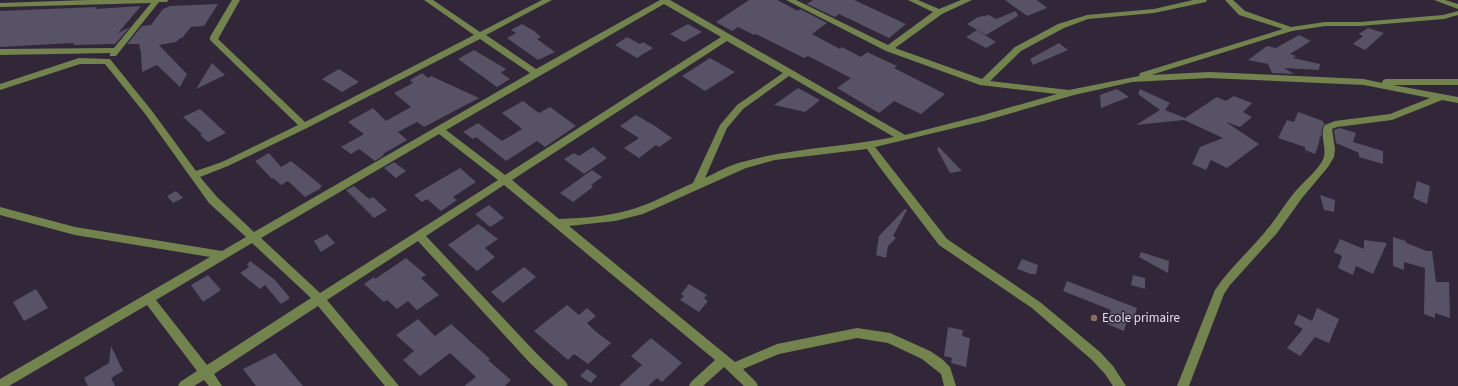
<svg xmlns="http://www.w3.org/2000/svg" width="1458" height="386" viewBox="0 0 1458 386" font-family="'Source Sans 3',sans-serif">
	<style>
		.building { fill: #575266 }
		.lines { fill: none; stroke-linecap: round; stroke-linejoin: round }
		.minor { fill: #73834e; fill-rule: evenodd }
		.education-dot { fill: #8d6e63; stroke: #312739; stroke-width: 1.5 }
		.labels { text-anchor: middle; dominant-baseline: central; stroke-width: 3; stroke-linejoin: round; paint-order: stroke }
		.poi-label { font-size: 13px; fill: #e3dde8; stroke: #312739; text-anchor: start }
	</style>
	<rect width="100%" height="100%" fill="#312739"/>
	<g class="building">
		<path d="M749,0H777L798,11L800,9L827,23L812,34L840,49L842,47L861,57L867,52L897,66L894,68L945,94L921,114L894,101L879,113L837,88L851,78L808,56L804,58L756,34L754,35L738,27L732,31L716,22Z"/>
		<path d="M813,0H854L906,24L889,38L839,14L835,17L807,4Z"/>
		<path d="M1005,0H1037L1047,8L1027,16Z"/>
		<path d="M218,4L204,26L191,27L182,38H180L176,42L159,45L187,74L180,87L157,65L142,72L141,53L139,44H127L142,26L151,25L163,9L170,6Z"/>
		<path d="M141,6L118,33L130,27L115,44L74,45L73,43L0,47V11L97,7L95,9Z"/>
		<path d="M1016,11L1018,16L986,35L967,24L978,17L989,15L996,19Z"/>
		<path d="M522,24L534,31L541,37L537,39L555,52L538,60L507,38L516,33L511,30Z"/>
		<path d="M688,24L702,32L684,42L670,34Z"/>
		<path d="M1368,28L1384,33L1365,50L1353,44L1363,36L1359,34Z"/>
		<path d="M977,30L996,42L986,48L966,37Z"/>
		<path d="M1299,35L1311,41L1290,54L1296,56L1293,58L1320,64L1319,70L1284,68L1294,74L1272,73L1268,64L1248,60L1267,46L1276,48Z"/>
		<path d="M627,37L640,44L643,42L653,48L637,58L615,45Z"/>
		<path d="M1059,43L1068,50L1033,65L1030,59Z"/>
		<path d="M474,50L506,69L501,73L510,79L497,87L458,59Z"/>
		<path d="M710,58L735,72L705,91L682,76Z"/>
		<path d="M212,63L225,75L196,89Z"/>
		<path d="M339,69L359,82L342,92L322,79Z"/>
		<path d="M422,73L428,78L431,76L479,98L424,127L417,122L398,132L407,140L383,154L384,155L375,161L359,149L351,154L341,147L364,134L348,122L373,108L386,121L411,107L394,93L413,83L410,80Z"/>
		<path d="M798,88L820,100L805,112L774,105Z"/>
		<path d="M1117,89L1129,97L1101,108L1100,95Z"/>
		<path d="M1140,89L1170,103L1165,110L1185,118L1217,97L1226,101L1234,96L1252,103L1243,112L1252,117L1240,127L1226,122L1259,144L1227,168L1211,160L1206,170L1192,164L1200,147L1223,138L1184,120L1136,125L1160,110L1138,94Z"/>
		<path d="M523,101L539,113L550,107L576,126L545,147L537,141L506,161L476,137L473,139L463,132L478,123L502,141L522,129L502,113Z"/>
		<path d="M200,109L226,133L208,142L200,135L202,134L183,117Z"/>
		<path d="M1298,112L1323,121V123H1325L1322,129L1321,137L1320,136L1319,143L1315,154L1305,150V147L1278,138L1287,120L1294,122Z"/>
		<path d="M636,115L655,126L672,138L659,147L656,145L639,158L624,148L639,138L620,126Z"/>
		<path d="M1340,128L1356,133L1353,142L1383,151V164L1359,157V153L1336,143L1334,130Z"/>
		<path d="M593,147L607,158L584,174L564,159L574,153L579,156Z"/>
		<path d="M939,147L962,171L950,173L937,149Z"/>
		<path d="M269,153L281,167L291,161L322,186L320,187L321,188L305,197L288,181L281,185L273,178L272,179L255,161Z"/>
		<path d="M394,162L406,171L396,178L384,168Z"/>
		<path d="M460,168L476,182L453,197L457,200L441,211L427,199L422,202L414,195Z"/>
		<path d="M592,170L602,177L591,185L593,187L573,202L560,193Z"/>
		<path d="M1417,181L1430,186L1427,204L1413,198Z"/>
		<path d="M354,186L369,199L373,197L387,210L374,218L346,190Z"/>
		<path d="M176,191L183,198L173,203L167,196Z"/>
		<path d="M1320,195L1335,200L1334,212L1324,210Z"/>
		<path d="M489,205L504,218L490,227L475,214Z"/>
		<path d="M905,209L907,210L893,236L896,238L888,246L886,258L876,255L879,236Z"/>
		<path d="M478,224L498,239L485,248L495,257L477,271L448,245Z"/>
		<path d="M327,234L335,243L321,252L314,241Z"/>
		<path d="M1393,237L1406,241V243L1427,251H1432L1436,282H1449L1450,318L1435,313V318L1424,314L1425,268L1404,262V270L1393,266Z"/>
		<path d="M1340,239L1364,249V240L1387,243L1373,274L1356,266L1353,275L1338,268L1342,256L1334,252Z"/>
		<path d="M1141,252L1169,261L1168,273L1139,257Z"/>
		<path d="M406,258L426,275L421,278L439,295L417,310L408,301L397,309L387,300L384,302L364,284L374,277L375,279Z"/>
		<path d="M1022,259L1038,265L1036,274H1031L1017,269Z"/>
		<path d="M250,261L275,280L290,298L281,304L265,285L260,289L240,273L249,267L247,265Z"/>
		<path d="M524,267L536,277L503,303L491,292Z"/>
		<path d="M208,275L221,290L203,302L191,285Z"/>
		<path d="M1133,275L1145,278V289L1131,285Z"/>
		<path d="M1067,281L1137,308L1134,319L1128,317L1124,331L1107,324L1111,310L1063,291Z"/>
		<path d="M689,284L707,295L704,298L708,301L699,312L680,300L684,296L681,294Z"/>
		<path d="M36,289L48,308L24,321L13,302Z"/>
		<path d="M567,305L579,315L587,308L596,316L587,323L595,331L611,343L588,364L574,354L568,360L534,331Z"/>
		<path d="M1317,308L1339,319L1329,343L1315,337L1300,356L1287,348L1303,329L1294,324L1298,314L1312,321Z"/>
		<path d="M418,319L435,336L451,324L490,359L488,360L511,380L505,386H464L476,377L450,353L420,376L403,360L414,351L396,335Z"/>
		<path d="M948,327L963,330L962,336L970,338L966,367L951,363L952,358L944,356Z"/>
		<path d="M651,338L682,363L662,382L657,378L648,386H619L642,365L631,356Z"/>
		<path d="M111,346L123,371L111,378L115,386H88L84,378L109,363Z"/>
		<path d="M275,353L282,361L303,386H256L243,369Z"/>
		<path d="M587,369L597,376L591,383L580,376Z"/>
	</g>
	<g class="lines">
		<g class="minor">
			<path d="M87,0H168L167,2H159L116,56H110V53L0,55V49L114,48L151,3L0,7V3Z"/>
			<path d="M232,0H240L218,39L305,122L474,35L424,0H433L480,32L542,0H552L486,35L536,69L660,0H670L905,135L983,115L1057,94L980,85L886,51L786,0H796L888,45L933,12L908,0H918L939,9L961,0H972L942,14L895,48L982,79L1015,47L1058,24L1087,15L1154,9L1193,0H1207L1206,2L1154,13L1088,19L1064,28L1021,51L990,81L1069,90L1139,76L1140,73L1283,29L1239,15L1225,0H1233L1245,11L1291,27L1325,22H1360L1443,15L1458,11V15L1444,19L1360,26H1325L1292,31L1151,75L1209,72L1364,79L1382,83L1383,80L1386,79H1458V85H1393L1458,97V103L1442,100L1392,120L1337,127L1332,129L1335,149L1334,157L1328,167L1302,198L1277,233L1230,285L1224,294L1189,386H1177L1215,290C1230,267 1252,249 1269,227C1278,216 1285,204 1294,193C1303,182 1314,174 1321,163C1330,151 1318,136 1325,125L1335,121L1390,114L1430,98L1364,85L1209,78L1132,82L1074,95L984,121L875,147L947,239L1040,302L1100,352L1113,366L1126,386H1113L1105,374L1092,360L1032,308L939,245L878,165L867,149L775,160L746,168L643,214L615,221L569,226L735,362L777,344L857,328L890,333L930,351L942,359L950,367L956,386H944L941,374L922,359L888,343L857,338L779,354L743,369L756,382L758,386H744L724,367L703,386H689L691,382L715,360L504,185L426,236L537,354L566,382L568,386H554L529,362L418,241L327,300L399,386H385L318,306L214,374L222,386H209L204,380L194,386H178L180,382L197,371L147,305L9,386H0V379L210,257L75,235L0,215V207L75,227L222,251L246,237L209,203L146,115L105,64H80L0,90V84L79,58L110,59L152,111L196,171L222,162L298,125L210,40V37ZM664,4L721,37L505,175L446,130ZM480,39L530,73L254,232L217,197L200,177L228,166L307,128ZM727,41L783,73L737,105L720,125L693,183C674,191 655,202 636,208C612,216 585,218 559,219L512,180ZM789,76L894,137C844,147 792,148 742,162C730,165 717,172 705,178L727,128L743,109ZM439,134L498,180L320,293L261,238ZM252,243L311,298L207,365L156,300Z"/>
			<path d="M1434,0H1445L1458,4V9Z"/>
		</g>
	</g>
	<circle class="education-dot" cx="1094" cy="318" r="4"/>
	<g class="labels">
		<g class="poi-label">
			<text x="1102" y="318">Ecole primaire</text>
		</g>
	</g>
</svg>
